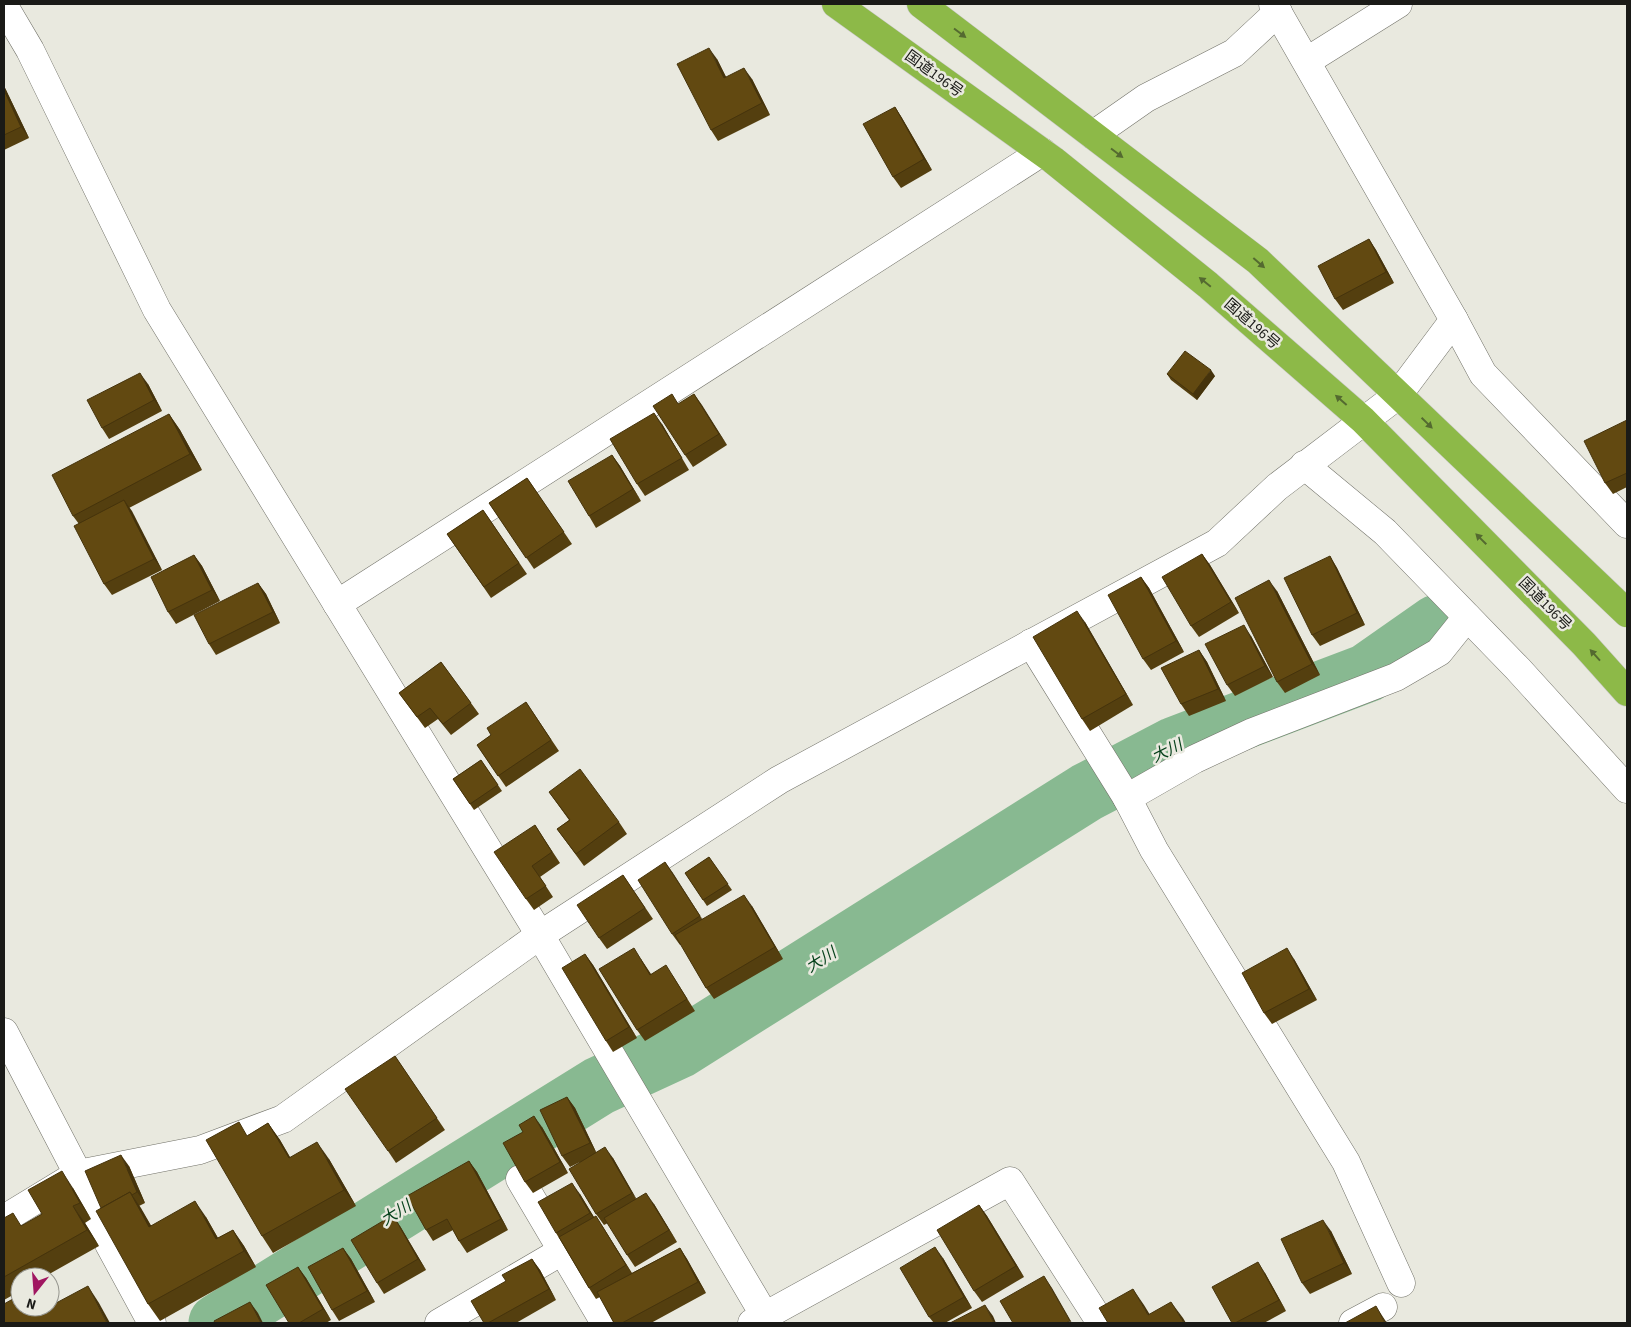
<svg xmlns="http://www.w3.org/2000/svg" width="1631" height="1327" viewBox="0 0 1631 1327" font-family="'Source Sans 3','Noto Sans JP',sans-serif">
	<style>
		.lines { fill: none; stroke-linecap: round; stroke-linejoin: round }
		.river { stroke: #88b991; stroke-width: 59 }
		.street-casing { stroke: #727269; stroke-width: 29 }
		.highway-casing { stroke: #c8c8c7; stroke-width: 29 }
		.street { stroke: #fff; stroke-width: 28 }
		.highway { stroke: #8db948; stroke-width: 28 }
		.wall { fill: #543f0f }
		.shaded-wall { fill: #45330c }
		.building { fill: #624911; stroke: #45330c }
		.oneway { fill: #546a30 }
		.labels { text-anchor: middle; dominant-baseline: central; stroke-width: 5; stroke-linejoin: round; paint-order: stroke }
		.street-label { font-size: 15px; fill: #1a1a17; stroke: #e9e9df }
		.water-label { font-size: 16px; font-style: italic; fill: #07421c; stroke: #e9e9df }
	</style>
	<rect width="100%" height="100%" fill="#e9e9df"/>
	<g class="lines">
		<path class="river" d="M218,1323L599,1086L679,1049L1087,792L1175,746L1367,673L1437,624"/>
		<defs>
			<g id="street">
				<path d="M4,6L30,50L157,310L540,935L769,1323"/>
				<path d="M1307,61L1398,4"/>
				<path d="M1093,135L1146,98L1234,53L1278,12"/>
				<path d="M1454,320L1483,374L1627,524"/>
				<path d="M1304,465L1385,532L1518,669L1627,789"/>
				<path d="M337,604L1042,152"/>
				<path d="M1031,643L1127,798L1154,850L1346,1162L1401,1283"/>
				<path d="M1127,798L1195,759L1253,732L1396,677L1439,652L1467,617"/>
				<path d="M4,1032L78,1174L200,1150L283,1119L540,935L779,780L1217,543L1277,487L1398,395L1454,320L1273,4"/>
				<path d="M520,1179L605,1323"/>
				<path d="M4,1219L78,1174L109,1244L152,1323"/>
				<path d="M439,1323L562,1251"/>
				<path d="M752,1323L1010,1181L1101,1323"/>
				<path d="M1353,1323L1383,1307"/>
			</g>
			<g id="highway">
				<path d="M836,4L1053,160L1208,285L1363,420L1584,644L1627,692"/>
				<path d="M921,4L1258,261L1627,613"/>
			</g>
		</defs>
		<use href="#street" class="street-casing"/>
		<use href="#highway" class="highway-casing"/>
		<use href="#street" class="street"/>
		<use href="#highway" class="highway"/>
	</g>
	<g class="wall">
		<path d="M717,59L726,77L752,79L770,115L718,141L711,130Z"/>
		<path d="M4,86L6,90L29,138L4,150Z"/>
		<path d="M895,107L902,118L932,170L901,188L893,177Z"/>
		<path d="M1369,239L1376,250L1394,283L1343,310L1335,299Z"/>
		<path d="M1167,374L1215,376L1197,400L1171,380Z"/>
		<path d="M148,384L162,411L109,439L102,428Z"/>
		<path d="M694,394L727,445L693,467L685,455Z"/>
		<path d="M169,414L180,430L202,470L129,508L162,570L112,595L104,584L79,524L73,516Z"/>
		<path d="M1627,420V487L1613,494L1605,483Z"/>
		<path d="M662,424L689,470L645,496L637,484Z"/>
		<path d="M612,455L620,466L641,501L596,528L589,516Z"/>
		<path d="M527,478L572,544L534,569L489,503Z"/>
		<path d="M483,510L527,574L491,598L447,534Z"/>
		<path d="M1202,554L1210,565L1239,613L1199,637L1191,626Z"/>
		<path d="M194,555L202,566L220,601L176,624L168,612Z"/>
		<path d="M1330,556L1337,568L1365,625L1320,646L1312,635Z"/>
		<path d="M1141,577L1149,588L1184,652L1151,670L1143,659Z"/>
		<path d="M258,583L266,594L280,623L216,655L209,644Z"/>
		<path d="M1277,591L1320,675L1285,693L1277,682Z"/>
		<path d="M1085,622L1133,705L1090,731L1082,719Z"/>
		<path d="M1251,636L1273,677L1235,696L1227,685Z"/>
		<path d="M1199,650L1207,662L1226,701L1189,716L1181,704Z"/>
		<path d="M441,662L479,714L451,735L438,719L425,728L399,693Z"/>
		<path d="M526,702L559,751L506,787L477,745L491,735Z"/>
		<path d="M481,760L502,791L474,810L453,779Z"/>
		<path d="M549,792L619,822L627,834L584,866L557,829L569,820Z"/>
		<path d="M535,825L560,863L540,877L553,897L534,910L526,899Z"/>
		<path d="M709,857L732,890L707,906L685,873Z"/>
		<path d="M665,862L702,919L752,906L783,959L714,999L706,988L681,944L680,945L672,934Z"/>
		<path d="M623,875L653,919L607,949L599,938Z"/>
		<path d="M585,954L593,965L637,1038L613,1052L606,1041Z"/>
		<path d="M641,959L651,974L673,976L695,1011L645,1041L637,1030Z"/>
		<path d="M1294,959L1317,1000L1272,1024L1264,1013Z"/>
		<path d="M395,1056L445,1130L396,1163L388,1151Z"/>
		<path d="M567,1097L575,1108L596,1152L613,1158L636,1199L654,1204L677,1242L635,1267L627,1255L608,1223L604,1225L596,1214L580,1162L570,1167L562,1156Z"/>
		<path d="M268,1123L280,1140L290,1157L329,1159L356,1206L273,1253L262,1236L248,1135Z"/>
		<path d="M542,1127L568,1173L533,1193L525,1182L523,1132Z"/>
		<path d="M469,1161L477,1172L508,1230L467,1253L459,1241L453,1230L433,1241L426,1230Z"/>
		<path d="M129,1166L145,1203L139,1206L151,1226L206,1217L218,1238L233,1230L244,1246L256,1267L160,1321L148,1304L101,1208Z"/>
		<path d="M73,1188L91,1219L85,1223L99,1246L44,1277H20V1291L4,1300V1218L22,1226L42,1214Z"/>
		<path d="M580,1194L594,1217L603,1227L632,1273L680,1248L687,1259L706,1293L651,1323H614L600,1297L596,1299L589,1288L556,1233Z"/>
		<path d="M979,1205L987,1216L1024,1277L982,1302L974,1291Z"/>
		<path d="M400,1226L426,1270L384,1294L377,1283Z"/>
		<path d="M1331,1231L1352,1274L1310,1294L1302,1283Z"/>
		<path d="M343,1248L351,1259L375,1302L339,1321L332,1310Z"/>
		<path d="M943,1258L972,1308L945,1323H934L929,1317Z"/>
		<path d="M532,1259L540,1270L556,1300L516,1323H484L506,1281Z"/>
		<path d="M298,1267L306,1278L331,1320L326,1323H289Z"/>
		<path d="M1265,1273L1286,1311L1264,1323H1232Z"/>
	</g>
	<g class="shaded-wall">
		<path d="M709,48L717,59L732,89L724,78Z"/>
		<path d="M744,68L752,79L770,115L762,103Z"/>
		<path d="M4,86L6,90L29,138L21,127L4,90Z"/>
		<path d="M895,107L902,118L932,170L924,159Z"/>
		<path d="M1369,239L1376,250L1394,283L1386,272Z"/>
		<path d="M1211,370L1215,376L1197,400L1193,394Z"/>
		<path d="M140,373L148,384L162,411L154,400Z"/>
		<path d="M694,394L702,405L727,445L719,434Z"/>
		<path d="M654,413L662,424L689,470L682,458Z"/>
		<path d="M169,414L180,430L202,470L190,454Z"/>
		<path d="M612,455L620,466L641,501L633,489Z"/>
		<path d="M124,500L132,511L162,570L154,559Z"/>
		<path d="M1202,554L1210,565L1239,613L1231,602Z"/>
		<path d="M194,555L202,566L220,601L212,590Z"/>
		<path d="M1330,556L1337,568L1365,625L1357,613Z"/>
		<path d="M1141,577L1149,588L1184,652L1176,641Z"/>
		<path d="M1269,580L1277,591L1320,675L1312,664Z"/>
		<path d="M258,583L266,594L280,623L273,612Z"/>
		<path d="M1077,611L1085,622L1133,705L1126,694Z"/>
		<path d="M1244,625L1251,636L1273,677L1265,666Z"/>
		<path d="M1199,650L1207,662L1226,701L1218,689Z"/>
		<path d="M665,862L673,873L708,928L700,916Z"/>
		<path d="M744,895L752,906L783,959L775,947Z"/>
		<path d="M634,948L641,959L658,986L650,975Z"/>
		<path d="M1287,948L1294,959L1317,1000L1309,989Z"/>
		<path d="M585,954L593,965L637,1038L629,1027Z"/>
		<path d="M567,1097L575,1108L597,1154L590,1143Z"/>
		<path d="M534,1116L542,1127L568,1173L560,1162Z"/>
		<path d="M268,1123L280,1140L300,1175L289,1158Z"/>
		<path d="M317,1142L329,1159L356,1206L344,1190Z"/>
		<path d="M605,1147L613,1158L640,1205L632,1193Z"/>
		<path d="M121,1155L129,1166L145,1203L137,1192Z"/>
		<path d="M469,1161L477,1172L508,1230L501,1219Z"/>
		<path d="M62,1171L73,1188L91,1219L80,1203Z"/>
		<path d="M572,1183L580,1194L598,1224L590,1213Z"/>
		<path d="M130,1192L141,1208L161,1243L149,1227Z"/>
		<path d="M646,1193L654,1204L677,1242L669,1230Z"/>
		<path d="M195,1201L206,1217L228,1256L216,1239Z"/>
		<path d="M979,1205L987,1216L1024,1277L1016,1266Z"/>
		<path d="M73,1206L85,1223L99,1246L87,1230Z"/>
		<path d="M393,1215L400,1226L426,1270L418,1259Z"/>
		<path d="M596,1216L603,1227L634,1277L626,1265Z"/>
		<path d="M1323,1220L1331,1231L1352,1274L1344,1263Z"/>
		<path d="M233,1230L244,1246L256,1267L244,1251Z"/>
		<path d="M935,1247L943,1258L972,1308L964,1297Z"/>
		<path d="M343,1248L351,1259L375,1302L367,1291Z"/>
		<path d="M680,1248L687,1259L706,1293L698,1282Z"/>
		<path d="M532,1259L540,1270L556,1300L549,1289Z"/>
		<path d="M1258,1262L1265,1273L1286,1311L1279,1300Z"/>
		<path d="M298,1267L306,1278L331,1320L323,1309Z"/>
		<path d="M1044,1276L1052,1288L1072,1323H1071L1070,1321Z"/>
		<path d="M88,1286L99,1303L110,1323H107Z"/>
		<path d="M1133,1289L1144,1305L1155,1323L1148,1315Z"/>
		<path d="M250,1302L258,1313L263,1323H261Z"/>
		<path d="M1171,1302L1183,1318L1186,1323H1184Z"/>
		<path d="M985,1305L993,1316L996,1323H994Z"/>
		<path d="M1376,1306L1383,1317L1387,1323H1385Z"/>
	</g>
	<g class="building">
		<path d="M709,48L724,78L744,68L762,103L711,130L677,64Z"/>
		<path d="M4,90L21,127L4,135Z"/>
		<path d="M895,107L924,159L893,177L863,124Z"/>
		<path d="M1369,239L1386,272L1335,299L1318,266Z"/>
		<path d="M1185,351L1211,370L1193,394L1167,374Z"/>
		<path d="M140,373L154,400L102,428L87,400Z"/>
		<path d="M672,394L678,404L694,394L719,434L685,455L653,406Z"/>
		<path d="M654,413L682,458L637,484L610,439Z"/>
		<path d="M169,414L190,454L73,516L52,475Z"/>
		<path d="M1627,420V473L1605,483L1584,441Z"/>
		<path d="M612,455L633,489L589,516L568,481Z"/>
		<path d="M527,478L564,532L526,558L489,503Z"/>
		<path d="M124,500L154,559L104,584L74,526Z"/>
		<path d="M483,510L519,563L484,587L447,534Z"/>
		<path d="M1202,554L1231,602L1191,626L1162,577Z"/>
		<path d="M194,555L212,590L168,612L151,577Z"/>
		<path d="M1330,556L1357,613L1312,635L1284,578Z"/>
		<path d="M1141,577L1176,641L1143,659L1108,595Z"/>
		<path d="M1269,580L1312,664L1277,682L1235,598Z"/>
		<path d="M258,583L273,612L209,644L194,615Z"/>
		<path d="M1077,611L1126,694L1082,719L1033,637Z"/>
		<path d="M1244,625L1265,666L1227,685L1205,644Z"/>
		<path d="M1199,650L1218,689L1181,704L1161,668Z"/>
		<path d="M441,662L471,703L443,724L430,708L417,717L399,693Z"/>
		<path d="M526,702L551,740L498,776L477,745L491,735L487,728Z"/>
		<path d="M481,760L498,785L470,804L453,779Z"/>
		<path d="M580,769L619,822L576,854L557,829L570,820L549,792Z"/>
		<path d="M535,825L552,852L532,866L546,886L526,899L494,852Z"/>
		<path d="M709,857L728,884L703,900L685,873Z"/>
		<path d="M665,862L700,916L672,934L638,880Z"/>
		<path d="M623,875L645,908L599,938L577,905Z"/>
		<path d="M744,895L775,947L706,988L675,935Z"/>
		<path d="M634,948L650,975L666,965L687,999L637,1030L599,969Z"/>
		<path d="M1287,948L1309,989L1264,1013L1242,973Z"/>
		<path d="M585,954L629,1027L606,1041L562,968Z"/>
		<path d="M395,1056L437,1118L388,1151L345,1089Z"/>
		<path d="M567,1097L590,1143L562,1156L540,1110Z"/>
		<path d="M534,1116L560,1162L525,1182L503,1143L523,1132L519,1125Z"/>
		<path d="M239,1122L247,1136L268,1123L289,1158L317,1142L344,1190L262,1236L206,1140Z"/>
		<path d="M605,1147L632,1193L596,1214L569,1169Z"/>
		<path d="M121,1155L137,1192L132,1195L130,1192L101,1208L85,1171Z"/>
		<path d="M469,1161L501,1219L459,1241L447,1219L426,1230L407,1196Z"/>
		<path d="M62,1171L80,1203L73,1206L87,1230L4,1277V1218L13,1213L21,1226L42,1214L28,1190Z"/>
		<path d="M572,1183L590,1213L556,1233L538,1202Z"/>
		<path d="M130,1192L149,1227L195,1201L216,1239L233,1230L244,1251L148,1304L96,1211Z"/>
		<path d="M646,1193L669,1230L627,1255L604,1218Z"/>
		<path d="M979,1205L1016,1266L974,1291L937,1230Z"/>
		<path d="M393,1215L418,1259L377,1283L351,1240Z"/>
		<path d="M596,1216L626,1265L589,1288L559,1237Z"/>
		<path d="M1323,1220L1344,1263L1302,1283L1281,1239Z"/>
		<path d="M935,1247L964,1297L929,1317L900,1268Z"/>
		<path d="M343,1248L367,1291L332,1310L308,1267Z"/>
		<path d="M680,1248L698,1282L622,1323H614L597,1292Z"/>
		<path d="M532,1259L549,1289L488,1323H484L471,1301L506,1281L502,1275Z"/>
		<path d="M1258,1262L1279,1300L1235,1323H1232L1212,1287Z"/>
		<path d="M298,1267L323,1309L299,1323H289L266,1285Z"/>
		<path d="M1044,1276L1070,1321L1066,1323H1013L1000,1301Z"/>
		<path d="M88,1286L107,1323H4V1304L20,1295V1307H41L43,1310Z"/>
		<path d="M1133,1289L1148,1315L1171,1302L1184,1323H1108L1099,1308Z"/>
		<path d="M250,1302L261,1323H215L214,1321Z"/>
		<path d="M985,1305L994,1323H950Z"/>
		<path d="M1376,1306L1385,1323H1345Z"/>
	</g>
	<defs><path id="oneway-solid" d="M-6-.8H1V-3.2L6.5 0L1 3.2V.8H-6Z" transform="scale(1.25)"/></defs>
	<g class="oneway">
		<use href="#oneway-solid" transform="translate(960 33) rotate(37)"/>
		<use href="#oneway-solid" transform="translate(1117 153) rotate(37)"/>
		<use href="#oneway-solid" transform="translate(1259 263) rotate(41)"/>
		<use href="#oneway-solid" transform="translate(1205 282) rotate(-141)"/>
		<use href="#oneway-solid" transform="translate(1341 400) rotate(-139)"/>
		<use href="#oneway-solid" transform="translate(1427 423) rotate(44)"/>
		<use href="#oneway-solid" transform="translate(1481 539) rotate(-135)"/>
		<use href="#oneway-solid" transform="translate(1595 655) rotate(-132)"/>
	</g>
	<g class="labels">
		<g class="street-label">
			<text transform="translate(934 74) rotate(36)">国道196号</text>
			<text transform="translate(1252 324) rotate(41)">国道196号</text>
			<text transform="translate(1545 604) rotate(45)">国道196号</text>
		</g>
		<g class="water-label">
			<text transform="translate(1167 751) rotate(-26)">大川</text>
			<text transform="translate(821 960) rotate(-32)">大川</text>
			<text transform="translate(396 1213) rotate(-32)">大川</text>
		</g>
	</g>
	<rect width="1631" height="1327" fill="none" stroke="#1a1a17" stroke-width="10"/>
	<g transform="translate(35 1292) rotate(197)"><circle r="24" fill="#e9e9df" stroke="#96968f"/>
	<path d="M0-4L9 19L0 12L-9 19Z" fill="#a01661"/>
	<text y="-8" font-size="14" font-weight="bold" text-anchor="middle" fill="#1a1a17">N</text>
	</g>
</svg>
